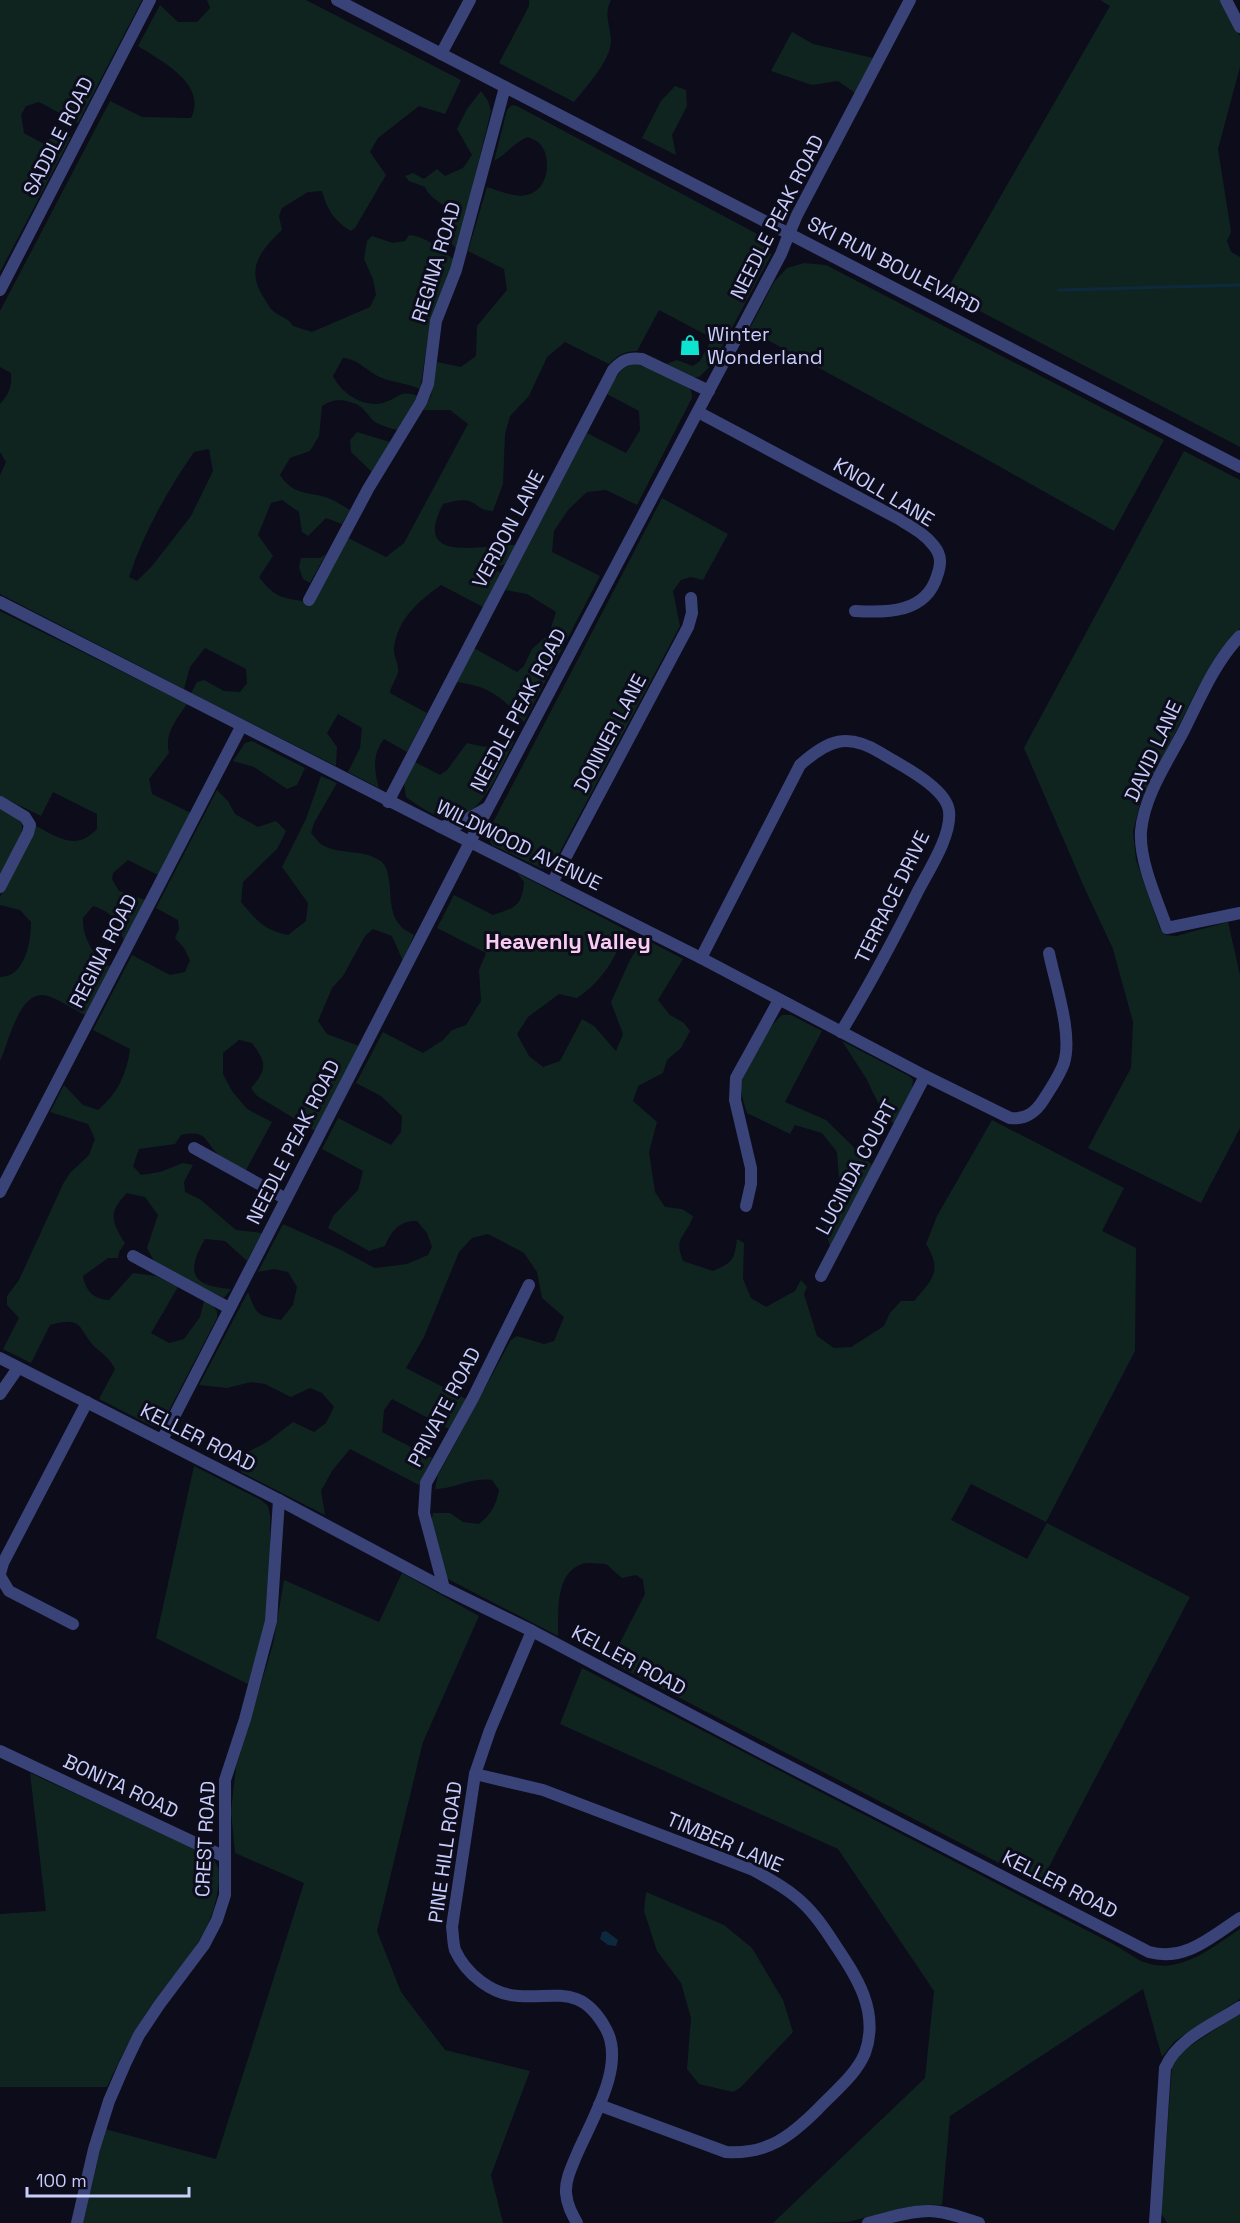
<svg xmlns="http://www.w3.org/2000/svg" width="1240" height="2223" viewBox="0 0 1240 2223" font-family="'Space Grotesk',sans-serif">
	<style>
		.green { fill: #0f241f; fill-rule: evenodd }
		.water { fill: #0e293d }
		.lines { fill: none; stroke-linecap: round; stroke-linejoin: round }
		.stream { stroke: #0e293d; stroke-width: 3 }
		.minor { stroke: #394377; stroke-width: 12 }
		.tertiary { stroke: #394377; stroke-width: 12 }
		.labels { text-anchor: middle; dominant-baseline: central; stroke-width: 6; stroke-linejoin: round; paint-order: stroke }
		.street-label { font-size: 20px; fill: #c9cdfc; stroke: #0c0c1b }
		.poi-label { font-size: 20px; fill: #c9cdfc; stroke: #0c0c1b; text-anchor: start }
		.quarter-label { font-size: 22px; font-weight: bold; fill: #fccbf3; stroke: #0c0c1b }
	</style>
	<rect width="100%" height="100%" fill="#0c0c1b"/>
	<g class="green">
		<path d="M0,0H142L78,123L39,102L26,106L21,115L24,133L42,143L54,137H71L0,272Z"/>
		<path d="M207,0H306L461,80L445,114L419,106L378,138L370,152L386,175L355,228L351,231C334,221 327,209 322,191L308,192L282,208L279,216L282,230C260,251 245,269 264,298C266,301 269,307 272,310C279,317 288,317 293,326L312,332L370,307L376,295L373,279L364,259L367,241L372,236L393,243L405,241L409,235C425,236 442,250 454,260L430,326L420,389C407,383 395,383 382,378C367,372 359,359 343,358L333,376C341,393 363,408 383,403C399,398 399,389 418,396L398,430C389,428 383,426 375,422C369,417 365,409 358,405C345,399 333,398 322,406L319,436L310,451L290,458L280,475C294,496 307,491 328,498C336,501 343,506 350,510L342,524L326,518L308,536L302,532L299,512L282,500L271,503L258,535L273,556L259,577C278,603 287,596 313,604L348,538L386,557L404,543L468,424L450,410H423L431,396L437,362L461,367L476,356L477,326L507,290L504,269L468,251L487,187C501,191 520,201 534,192C549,184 551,156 540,144C538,141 532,139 528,137C513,143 507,154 494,161L507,110L512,105L517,106L763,237L768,244L771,255L712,365L699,377H692L666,364L677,360L693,366L700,361L712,338L659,310L637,351C624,351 618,355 609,364L565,342L547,357L529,396L510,416L505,434L503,484L493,511C478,510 480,505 469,501C461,499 451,502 443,504C411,566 482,544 515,545L505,564L493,568L501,573L483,607L441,585C418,602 398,618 394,648C393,655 399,664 398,671C397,679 391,685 390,693L427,713L407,752L384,739C372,755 374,770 379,788L348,772L360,748L362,728L338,714L327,733L337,747L336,766L191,693L197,682L204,680L224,691L240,692L247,683L246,669L205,648L190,667L184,689L0,594V475L6,462L0,452V404C9,394 12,387 11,373L0,367V311L110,101L142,117L191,118C208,84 161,61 138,46L160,5L178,22H197L210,8ZM209,449L213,471L191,516L152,566L137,581L129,577C144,532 167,491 194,452Z"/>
		<path d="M529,0H611C603,15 611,26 611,42C610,61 586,87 574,102L499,63L529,6Z"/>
		<path d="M1100,0H1220L1240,36V67L1218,149L1231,232L1227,241L1231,252L1240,257V447L945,293L1110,6Z"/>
		<path d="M792,32L813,44L873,58L855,93L838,81L812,85L771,71Z"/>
		<path d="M675,86L686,90L687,106L672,135L676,155L642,138L661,101Z"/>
		<path d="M481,91L488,101L491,111L457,250L452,244L454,215C445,203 431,201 425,187L409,181L405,176L413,173L424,179L437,169L445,176L463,168L472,155L457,129L467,109Z"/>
		<path d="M804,263L826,265L1164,440L1114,531L988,460L749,330L774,282L787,268Z"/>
		<path d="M632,364C645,365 682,379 690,389C692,393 692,394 692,398L637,505L606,490L587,492L568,510L554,531L552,552L600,576L524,722C502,697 491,687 457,682L474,648L517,672L524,666L532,649L549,634L556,612L527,594L505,590L587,433L626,453L640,430L639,411L607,394C613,382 618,369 632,364Z"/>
		<path d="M357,432L390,442L372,472L351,452L350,440Z"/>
		<path d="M1184,451L1240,480V628L1219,652L1195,693L1140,803L1133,832L1136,860L1160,929L1166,935L1176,936L1228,922L1240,975V1128L1201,1203L1088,1148L1131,1068L1133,1022L1113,949L1085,889L1024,748Z"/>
		<path d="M662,498L728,534L703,580L691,577L681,580L673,591L680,626L554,863L548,868H541L492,845L488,837L489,830Z"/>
		<path d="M326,554L310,583L303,579L299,567L301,558H320Z"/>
		<path d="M0,611L187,704C176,720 164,734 169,753L149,779L152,794L191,813L158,875L128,860L113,873L112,879L119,891L145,900L124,941C117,921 114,913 93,906L83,918C82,937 92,951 104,966L111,965L85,1015C73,1009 60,1000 48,996C19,987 9,1043 0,1061V977C25,977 31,942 31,922L20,910L0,905V897L36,826C59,838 76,851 97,829V814L53,792L41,816L0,796Z"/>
		<path d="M252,741L305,768L297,785L287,789L254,767L233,761L245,743Z"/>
		<path d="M514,741C502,765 478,828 443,818C430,814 416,804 406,797L404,783L415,762L440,775L447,770L467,743C486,748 495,749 514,741Z"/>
		<path d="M321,776L337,783L314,823L311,833C315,837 319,844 324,846C342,855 366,849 382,862C395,875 385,908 399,924C402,929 409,932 414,935L403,961L392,936L373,929L365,936L343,976L332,988L318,1021L327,1034L359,1046L315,1131L257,1096L251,1088C268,1069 266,1062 252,1043L239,1040L223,1053V1074L232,1091L247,1109L272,1122L246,1170C238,1166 227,1162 220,1156C204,1143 209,1129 181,1135L175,1144L139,1149L133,1166L141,1175L160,1172L183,1163L193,1165L184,1182L185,1192L201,1200L236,1230L262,1233L247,1261L225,1241L205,1239C185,1273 192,1286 231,1289L224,1298L155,1263L147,1248L158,1215L145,1197L127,1193C108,1212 111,1221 125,1243L119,1252L118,1258H108L83,1276C86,1292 94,1299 109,1300L133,1273L156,1276L178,1287L151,1333L169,1343L184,1339L200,1317L204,1301L212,1305L217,1311V1318L163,1422L159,1427L152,1426L99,1399L115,1369C110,1359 104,1355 96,1348C77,1329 85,1315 50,1325L31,1363L3,1349L19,1318L7,1305V1296L19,1280L63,1184L70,1173L89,1155L95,1139L88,1124L50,1112L64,1085L83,1105L98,1110C117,1094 127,1074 130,1049L93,1030L132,955L170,975L185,972L190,960L184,948L175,938L179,929L178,920L156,908L217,790L228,801L235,814L258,827L276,821L286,831L277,849L243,882L241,902C256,920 264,930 288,935L306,921L308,903L282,867L306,819Z"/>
		<path d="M0,808C6,812 15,816 20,821C29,831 6,866 0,877Z"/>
		<path d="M517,873L628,931C613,959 605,979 577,998L559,994L528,1017L517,1034L529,1056L543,1067L560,1061L582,1019L594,1026L616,1051L623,1034L611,1002L630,960L638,947L647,940L683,959L658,1000L670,1015L684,1023L690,1031L681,1048L667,1060L663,1073L638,1086L633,1101L657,1122L649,1152L655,1192L665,1207L682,1209L693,1216C686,1238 673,1236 683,1261L713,1271C733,1262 734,1261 737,1239L744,1243L743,1279L751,1298L766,1307L795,1291L801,1280L807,1287L804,1294L817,1336L834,1348L851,1347L884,1326L890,1313L901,1301H914C932,1280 943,1271 926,1244L937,1216L992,1120L1124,1188L1102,1231L1136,1248L1135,1351L1046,1522L971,1484L951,1520L1027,1559L1047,1523L1190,1597L1040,1884L610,1662L645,1594L643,1580L636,1575L622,1578L606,1564C599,1564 589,1562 582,1564C554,1574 559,1612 558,1636L446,1578L431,1523L433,1513H450L463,1522L479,1524C491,1514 496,1506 499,1490L492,1480C469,1477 456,1489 435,1489L438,1475L511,1340L517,1336L544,1344L554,1341L564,1317L542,1298L537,1272L524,1253L488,1234L472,1238L459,1252L424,1337L406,1368L466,1399L449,1429L392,1399L384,1410L382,1432L432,1458L419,1485L350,1449L332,1471L321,1491L325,1515L241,1472L248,1452L267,1442L293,1422L314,1432L326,1423L334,1407L322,1393L310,1388L291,1397L265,1384L251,1382L227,1388L199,1385L248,1292C257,1315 256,1315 281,1320L293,1305L297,1287L288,1272L274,1269L258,1272L283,1224L341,1250L375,1268L407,1264L428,1255L432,1247L427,1233L417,1221C400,1220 391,1231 385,1246L369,1251L328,1228L333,1216L358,1190L363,1171L322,1149L338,1118L391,1145L401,1132L402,1116L381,1096L356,1083L383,1032L423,1053L443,1040L452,1030L466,1025L481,1001L479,970L486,953L437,928L454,895L493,915C515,908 522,906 524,882Z"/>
		<path d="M782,1015H791L822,1031L785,1102L826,1120L872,1165L830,1246L825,1228L839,1178L837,1152L822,1133L795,1125L790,1134L747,1113C744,1103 741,1095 741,1085C743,1067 768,1027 782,1015Z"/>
		<path d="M842,1041L909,1076L913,1080L912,1088L894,1124L880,1107L866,1078Z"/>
		<path d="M194,1466L261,1500L268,1506L270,1515V1577L268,1614L248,1684L156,1638Z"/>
		<path d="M402,1573L479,1616L423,1742L377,1931L401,1992L445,2050L530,2071L491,2175L503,2223H83L105,2129L216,2159L304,1883L235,1853L231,1811L236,1767L273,1644L284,1580L379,1622Z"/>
		<path d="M582,1668L1113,1944C1122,1949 1132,1956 1141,1961C1178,1977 1211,1948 1240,1929V1999L1175,2041L1162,2057L1143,1989L950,2116L942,2205C906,2203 881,2215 847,2222C827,2223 795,2223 773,2223L925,2078L934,1991L838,1849L560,1724Z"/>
		<path d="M30,1773L205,1853C220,1863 220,1870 218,1888C212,1941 170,1975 143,2018C129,2040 118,2063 107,2087H0V1914L46,1911Z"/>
		<path d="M646,1892L724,1925L752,1948L783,2000L793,2032L741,2087L733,2092L699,2084L687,2069L691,2018L681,1983L657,1951L644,1911Z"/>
		<path d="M1240,2013V2223H1167L1161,2213L1172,2066L1184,2050Z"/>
	</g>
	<path class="water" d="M606,1931L618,1940L616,1946L608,1945L600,1939L602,1932Z"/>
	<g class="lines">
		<path class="stream" d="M1059,290L1240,285"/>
		<g class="minor">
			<path d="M1226,0L1240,27"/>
			<path d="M441,54L470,0"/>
			<path d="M789,234L797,215L910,0"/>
			<path d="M698,412L897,518C910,526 924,533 934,546C942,556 941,565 937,576C926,613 887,613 855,611"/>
			<path d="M309,600L368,489L421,402L428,384L436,321L456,270L505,87"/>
			<path d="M1240,636C1214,663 1199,701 1182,734C1166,764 1144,797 1141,831C1139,861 1157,900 1167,928L1240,913"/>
			<path d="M0,802L25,817L30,825L28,833L0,887"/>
			<path d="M388,802L613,370C622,360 629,357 642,359L709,391"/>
			<path d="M552,883L688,627L692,613L691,598"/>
			<path d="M701,958L800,765C828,740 847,732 881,753C900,765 946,787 949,811C952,835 929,870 918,891C894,939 869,986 841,1032"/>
			<path d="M194,1148L286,1199"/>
			<path d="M0,1192L241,727"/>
			<path d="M746,1206L751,1184V1168L735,1100L736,1078L779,1000"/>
			<path d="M133,1256L229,1308"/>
			<path d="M821,1276L925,1076"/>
			<path d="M0,1394L18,1368"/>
			<path d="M162,1440L470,842L701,958L925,1076L1010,1118C1026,1120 1036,1112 1044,1099C1051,1088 1060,1075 1064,1063C1073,1034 1055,983 1049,953"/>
			<path d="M0,1574L3,1563L87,1402"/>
			<path d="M0,1576L9,1591L73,1624"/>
			<path d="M444,1588L424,1513L426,1483L473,1398L529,1285"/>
			<path d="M532,1631L490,1730L475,1774L452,1927C453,1934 453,1943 455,1950C466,1974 492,1995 519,1996C558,1998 582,1985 606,2029C626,2065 592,2119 577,2154C572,2166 565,2180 566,2193C567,2205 572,2214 577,2223"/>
			<path d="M0,1751L225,1857"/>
			<path d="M475,1774L543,1790L753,1870C768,1878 783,1886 796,1897C812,1910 823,1926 834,1943C856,1976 880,2011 865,2053C856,2075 834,2092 818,2109C791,2136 767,2155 726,2152L599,2105"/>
			<path d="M77,2223L94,2149L109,2101L125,2064L139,2035L159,2005L204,1945L217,1920L225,1895V1780L245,1719L271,1621L279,1500"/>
			<path d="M868,2223C887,2218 909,2211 929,2211C946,2211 963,2218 979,2223"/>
			<path d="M1155,2223L1165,2068C1178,2038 1214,2024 1240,2007"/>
		</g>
		<g class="tertiary">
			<path d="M337,0C638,156 940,310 1240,467"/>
			<path d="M0,290L150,0"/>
			<path d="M0,602L470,842L781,254L789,234"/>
			<path d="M440,827L459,824L487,808"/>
			<path d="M0,1358L279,1500L444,1588L532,1631L767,1755L1149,1952C1185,1962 1211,1937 1240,1918"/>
		</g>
	</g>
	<defs>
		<symbol id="shop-bare" viewBox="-9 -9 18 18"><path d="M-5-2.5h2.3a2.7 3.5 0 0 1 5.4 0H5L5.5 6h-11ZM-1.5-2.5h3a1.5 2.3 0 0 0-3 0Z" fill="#0ee3cf" stroke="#0c0c1b" stroke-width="2.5" paint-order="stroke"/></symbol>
	</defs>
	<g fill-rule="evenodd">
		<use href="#shop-bare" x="675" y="330" width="30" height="30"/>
	</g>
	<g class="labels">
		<g class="street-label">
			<text transform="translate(58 136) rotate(-63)">SADDLE ROAD</text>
			<text transform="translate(777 217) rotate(-63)">NEEDLE PEAK ROAD</text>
			<text transform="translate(436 262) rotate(-73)">REGINA ROAD</text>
			<text transform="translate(894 265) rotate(27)">SKI RUN BOULEVARD</text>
			<text transform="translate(884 492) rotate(31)">KNOLL LANE</text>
			<text transform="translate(508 529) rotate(-62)">VERDON LANE</text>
			<text transform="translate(518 710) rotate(-62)">NEEDLE PEAK ROAD</text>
			<text transform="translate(610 733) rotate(-62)">DONNER LANE</text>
			<text transform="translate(1153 751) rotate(-65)">DAVID LANE</text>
			<text transform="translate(519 845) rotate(26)">WILDWOOD AVENUE</text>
			<text transform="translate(892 897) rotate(-64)">TERRACE DRIVE</text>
			<text transform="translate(103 951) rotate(-63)">REGINA ROAD</text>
			<text transform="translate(293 1142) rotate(-63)">NEEDLE PEAK ROAD</text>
			<text transform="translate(856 1167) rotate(-62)">LUCINDA COURT</text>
			<text transform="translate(444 1407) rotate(-62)">PRIVATE ROAD</text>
			<text transform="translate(198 1437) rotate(27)">KELLER ROAD</text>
			<text transform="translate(629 1660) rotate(28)">KELLER ROAD</text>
			<text transform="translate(121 1786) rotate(25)">BONITA ROAD</text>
			<text transform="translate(205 1839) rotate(-87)">CREST ROAD</text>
			<text transform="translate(725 1842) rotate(23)">TIMBER LANE</text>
			<text transform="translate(445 1852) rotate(-82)">PINE HILL ROAD</text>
			<text transform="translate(1060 1884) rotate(27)">KELLER ROAD</text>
		</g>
		<g class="poi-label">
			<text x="707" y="334">Winter<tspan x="707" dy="23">Wonderland</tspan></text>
		</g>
		<g class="quarter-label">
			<text x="568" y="941">Heavenly Valley</text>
		</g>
	</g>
	<path d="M27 2187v9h162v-9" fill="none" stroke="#c9cdfc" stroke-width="3"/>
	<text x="36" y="2187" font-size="18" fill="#c9cdfc" stroke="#0c0c1b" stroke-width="4.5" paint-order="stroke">100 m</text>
</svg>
